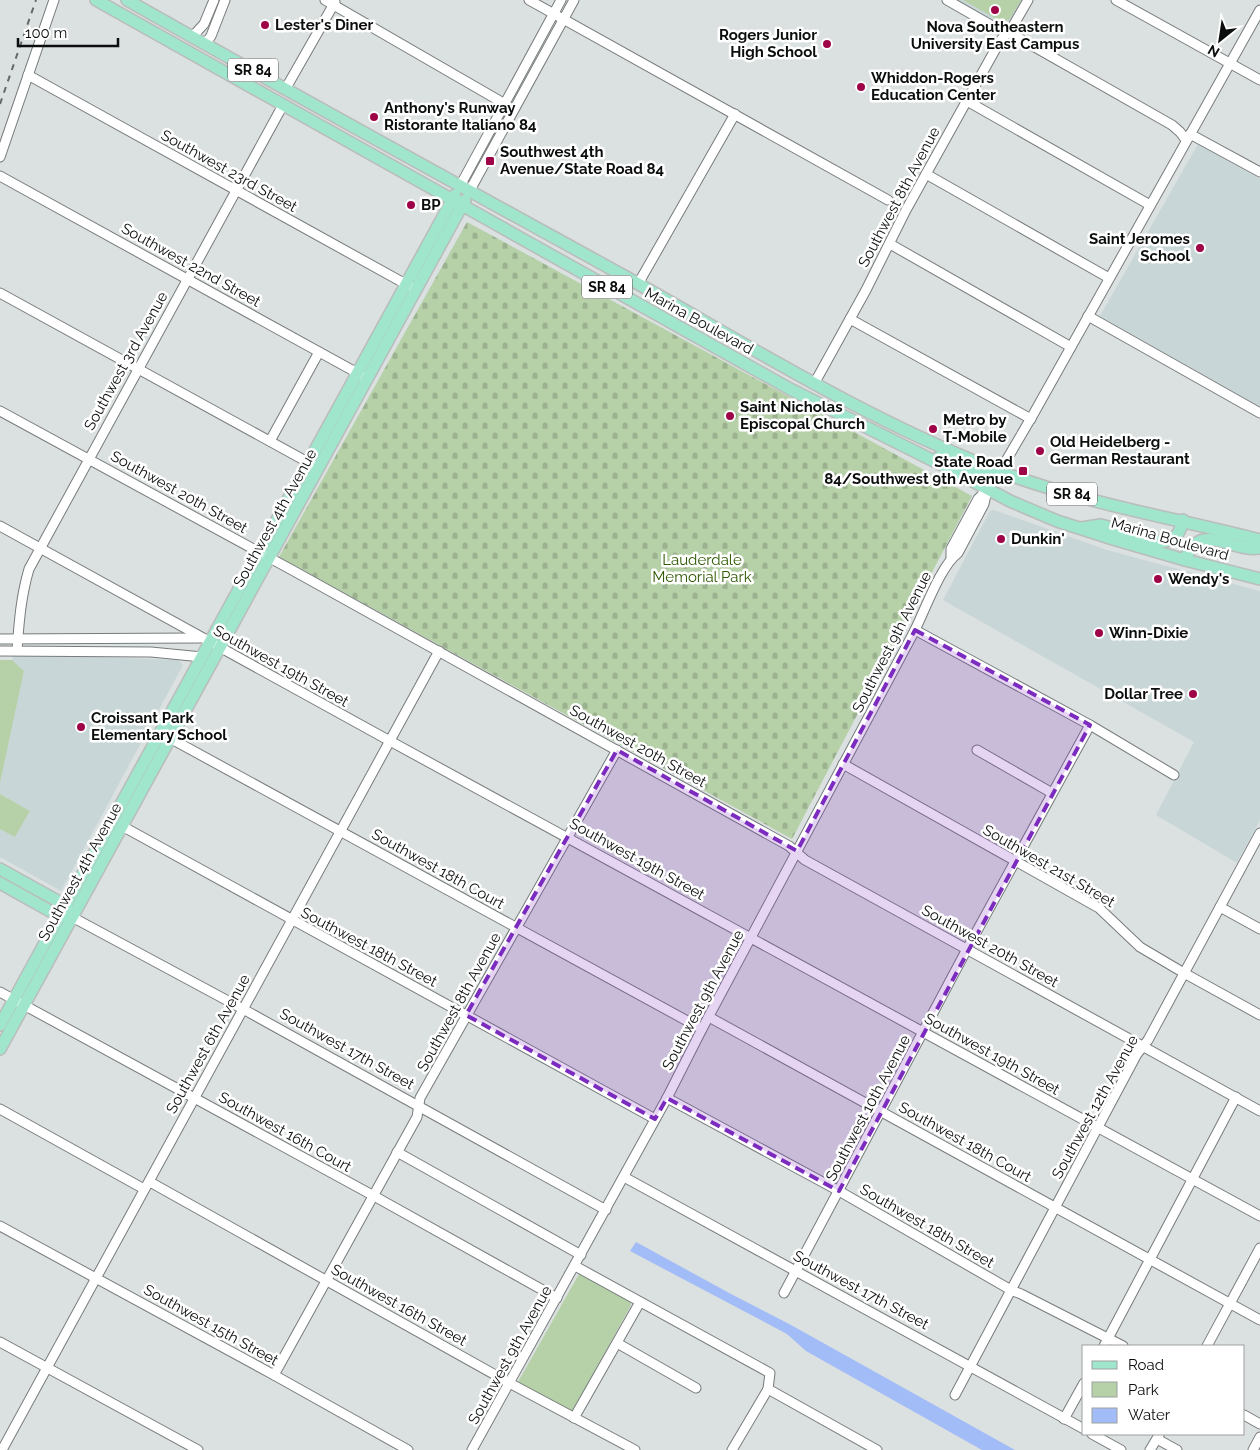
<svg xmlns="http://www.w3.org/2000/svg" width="1260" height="1450" viewBox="0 0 1260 1450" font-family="Raleway,sans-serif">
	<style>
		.built { fill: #c9d6d7 }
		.green { fill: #b6d0a8 }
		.cemetery { fill: url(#cemetery-stones) }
		.water { fill: #a2bcf8 }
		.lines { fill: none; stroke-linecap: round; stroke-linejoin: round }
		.minor-casing { stroke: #777b7c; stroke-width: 11 }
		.major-casing { stroke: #bbbcbc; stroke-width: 14 }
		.minor { stroke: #fff; stroke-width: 9 }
		.major { stroke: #9fe6cd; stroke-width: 11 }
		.rail { stroke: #656868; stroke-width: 2; stroke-dasharray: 6 6; stroke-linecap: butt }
		.marked { fill: #7b2cbf; fill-opacity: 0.2; stroke: #7b2cbf; stroke-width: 4; stroke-dasharray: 10 6; stroke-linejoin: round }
		.poi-dot { fill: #9e0247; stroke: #fff; stroke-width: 2 }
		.labels { text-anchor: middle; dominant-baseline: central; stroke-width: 5; stroke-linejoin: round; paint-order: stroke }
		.shield { fill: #fff; stroke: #555656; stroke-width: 1 }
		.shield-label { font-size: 14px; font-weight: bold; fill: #0c0e0e }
		.poi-label { font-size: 15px; font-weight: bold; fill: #0c0e0e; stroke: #fff; text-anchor: start }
		.street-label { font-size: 15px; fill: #0c0e0e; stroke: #fff }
		.park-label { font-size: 15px; fill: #2d5900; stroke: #fff }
	</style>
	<defs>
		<pattern id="cemetery-stones" width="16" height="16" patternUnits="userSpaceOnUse" patternTransform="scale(1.25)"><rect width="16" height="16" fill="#b6d0a8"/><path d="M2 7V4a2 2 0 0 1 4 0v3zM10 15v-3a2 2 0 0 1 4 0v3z" fill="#9bb18f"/></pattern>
	</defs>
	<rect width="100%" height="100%" fill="#dbe0e0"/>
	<g class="built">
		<path d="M955,0H1023L1011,21L1008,24L1001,25Z"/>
		<path d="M1198,144L1260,179V407L1100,316Z"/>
		<path d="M994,510L1107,550L1260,591V820L1237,863L1156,815L1194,742L943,600L990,511Z"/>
		<path d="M14,654L178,660L183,665L61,891L0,857V829L15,837L30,811L0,794V783L24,671L12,660Z"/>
	</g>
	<g class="green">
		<path d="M963,0H1021L1009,20L1000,21Z"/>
		<path d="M0,660H12L24,671L0,783Z"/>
		<path d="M0,794L30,811L15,837L0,829Z"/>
		<path d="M579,1274L630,1300L631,1305L572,1413L518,1382Z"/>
	</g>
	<path class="cemetery" d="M467,222L972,496L792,839L279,557Z"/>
	<path class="water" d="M636,1242L731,1294L791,1325L1015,1450H982L806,1351L787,1334L630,1251Z"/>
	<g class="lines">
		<defs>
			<g id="minor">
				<path d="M325,0L505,104"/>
				<path d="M529,0L888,200"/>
				<path d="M947,0L996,28L1017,37L1172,125L1180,132L1186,140"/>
				<path d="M1116,0L1260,80"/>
				<path d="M192,37L204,24L214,0"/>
				<path d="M205,44L211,36L225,0"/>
				<path d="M28,75L411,287"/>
				<path d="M286,88L335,2"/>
				<path d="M967,101L1150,205"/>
				<path d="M1190,134L1260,172"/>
				<path d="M0,157L54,0"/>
				<path d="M926,174L1109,278"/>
				<path d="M0,176L361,375"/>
				<path d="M460,186L561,0"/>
				<path d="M469,192L574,0"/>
				<path d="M890,244L1071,347"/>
				<path d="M638,284L735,114"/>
				<path d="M0,293L313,465"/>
				<path d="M1088,316L1260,413"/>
				<path d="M850,319L1031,419"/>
				<path d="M814,384L866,290L906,210L1000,41L1013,26L1028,0"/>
				<path d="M0,411L292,570L789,846L805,860L1260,1111"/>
				<path d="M270,441L319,352"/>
				<path d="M0,526L390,741L1260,1216"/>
				<path d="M951,558V549L978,499L987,490L1000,471L1034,413L1260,10"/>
				<path d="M915,630L1090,725L1174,775"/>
				<path d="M0,639L200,638"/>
				<path d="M17,650C19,622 21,596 29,569L283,105"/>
				<path d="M0,651L151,652L202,657"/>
				<path d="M166,736L702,1029"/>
				<path d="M977,750L1052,793"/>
				<path d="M843,764L1099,908L1140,947L1184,973L1260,1015"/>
				<path d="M122,826L655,1119"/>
				<path d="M1220,907L1260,929"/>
				<path d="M72,917L243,1009L606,1210"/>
				<path d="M0,992L374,1196L557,1298"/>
				<path d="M709,1017L1260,1320"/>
				<path d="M667,1098L839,1191L1011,1290L1021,1294L1123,1346"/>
				<path d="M0,1109L144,1189"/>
				<path d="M397,1152L581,1255"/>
				<path d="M624,1177L1084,1429"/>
				<path d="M150,1182L515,1386L635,1450"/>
				<path d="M0,1226L274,1375L408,1450"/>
				<path d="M575,1266L770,1373L768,1389L877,1450"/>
				<path d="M784,1293L967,949L1090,725"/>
				<path d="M0,1342L198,1450"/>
				<path d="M617,1343L696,1388"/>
				<path d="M1104,1346L1236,1097"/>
				<path d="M1207,1346L1260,1248"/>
				<path d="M274,1375L417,1117L420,1098L617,750"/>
				<path d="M955,1395L1137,1054L1148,1040L1260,833"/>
				<path d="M1244,1415L1260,1424"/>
				<path d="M574,1418L640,1302"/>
				<path d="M1064,1419L1084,1383"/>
				<path d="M1092,1434L1121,1450"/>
				<path d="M1157,1439L1177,1450"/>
				<path d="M2,1450L439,651"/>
				<path d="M472,1450L667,1098L702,1029L915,630C925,610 941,565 958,553L984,504L987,490"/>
				<path d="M732,1450L768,1389"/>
				<path d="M1150,1450L1159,1435"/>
				<path d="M1253,1450L1260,1437"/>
			</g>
			<g id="major">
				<path d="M96,0L790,389L948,468L1010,501L1057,521L1113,539L1185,560L1260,579"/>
				<path d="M127,0C292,94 459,185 626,277C746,344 862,417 991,468C1077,502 1170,517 1260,540"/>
				<path d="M939,457L984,474L989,475L1000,471"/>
				<path d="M1081,528L1101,525L1162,542C1176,540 1180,533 1183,520"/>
				<path d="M1185,560C1200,519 1232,553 1260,548"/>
				<path d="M0,869L65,905L68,910"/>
				<path d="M0,883L59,916H65"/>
				<path d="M0,1025L455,195"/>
				<path d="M0,1049L465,200"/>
			</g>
		</defs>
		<use href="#minor" class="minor-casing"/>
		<use href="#major" class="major-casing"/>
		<use href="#minor" class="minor"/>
		<use href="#major" class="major"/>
		<path class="rail" d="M0,104L36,0"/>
	</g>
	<path class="marked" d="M915,630L1090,725L839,1191L667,1098L655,1119L466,1015L617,750L797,851Z"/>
	<g class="poi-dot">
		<circle cx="995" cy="10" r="5"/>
		<circle cx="265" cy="25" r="5"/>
		<circle cx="827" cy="44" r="5"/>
		<circle cx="861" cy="87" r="5"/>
		<circle cx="374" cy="117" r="5"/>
		<rect x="485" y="156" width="10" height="10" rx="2.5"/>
		<circle cx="411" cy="205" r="5"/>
		<circle cx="1200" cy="248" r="5"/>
		<circle cx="730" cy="416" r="5"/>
		<circle cx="933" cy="429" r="5"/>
		<circle cx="1040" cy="451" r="5"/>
		<rect x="1018" y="466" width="10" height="10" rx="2.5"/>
		<circle cx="1001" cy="539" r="5"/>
		<circle cx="1158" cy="579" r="5"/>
		<circle cx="1099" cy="633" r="5"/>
		<circle cx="1193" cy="694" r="5"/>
		<circle cx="81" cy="727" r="5"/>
	</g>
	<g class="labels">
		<g class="shield">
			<rect x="228" y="58.5" width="50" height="23" rx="4"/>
			<rect x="582" y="275.5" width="50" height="23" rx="4"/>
			<rect x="1047" y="482.5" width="50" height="23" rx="4"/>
		</g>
		<g class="shield-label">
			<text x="253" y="70">SR 84</text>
			<text x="607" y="287">SR 84</text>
			<text x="1072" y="494">SR 84</text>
		</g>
		<g class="poi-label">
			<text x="275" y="25">Lester's Diner</text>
			<text x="995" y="27" text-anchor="middle">Nova Southeastern<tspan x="995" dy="17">University East Campus</tspan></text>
			<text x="817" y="35" text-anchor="end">Rogers Junior<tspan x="817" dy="17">High School</tspan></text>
			<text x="871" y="78">Whiddon-Rogers<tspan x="871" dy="17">Education Center</tspan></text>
			<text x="384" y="108">Anthony's Runway<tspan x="384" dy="17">Ristorante Italiano 84</tspan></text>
			<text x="500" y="152">Southwest 4th<tspan x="500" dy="17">Avenue/State Road 84</tspan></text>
			<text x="421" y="205">BP</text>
			<text x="1190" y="239" text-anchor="end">Saint Jeromes<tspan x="1190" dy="17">School</tspan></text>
			<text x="740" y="407">Saint Nicholas<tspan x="740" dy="17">Episcopal Church</tspan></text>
			<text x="943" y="420">Metro by<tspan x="943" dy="17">T-Mobile</tspan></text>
			<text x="1050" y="442">Old Heidelberg -<tspan x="1050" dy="17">German Restaurant</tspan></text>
			<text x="1013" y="462" text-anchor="end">State Road<tspan x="1013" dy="17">84/Southwest 9th Avenue</tspan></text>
			<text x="1011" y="539">Dunkin'</text>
			<text x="1168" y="579">Wendy's</text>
			<text x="1109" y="633">Winn-Dixie</text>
			<text x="1183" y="694" text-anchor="end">Dollar Tree</text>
			<text x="91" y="718">Croissant Park<tspan x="91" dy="17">Elementary School</tspan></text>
		</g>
		<g class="street-label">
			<text transform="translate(229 171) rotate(29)">Southwest 23rd Street</text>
			<text transform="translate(899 197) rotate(-62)">Southwest 8th Avenue</text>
			<text transform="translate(191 265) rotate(29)">Southwest 22nd Street</text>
			<text transform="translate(699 321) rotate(29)">Marina Boulevard</text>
			<text transform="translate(126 361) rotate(-61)">Southwest 3rd Avenue</text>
			<text transform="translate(179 492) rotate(29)">Southwest 20th Street</text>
			<text transform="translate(275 518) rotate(-61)">Southwest 4th Avenue</text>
			<text transform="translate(1170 539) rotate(16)">Marina Boulevard</text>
			<text transform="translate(892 642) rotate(-63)">Southwest 9th Avenue</text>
			<text transform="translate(281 666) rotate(29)">Southwest 19th Street</text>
			<text transform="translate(638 746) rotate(29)">Southwest 20th Street</text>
			<text transform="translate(637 859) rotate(29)">Southwest 19th Street</text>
			<text transform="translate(1049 866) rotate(30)">Southwest 21st Street</text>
			<text transform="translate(438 869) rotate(29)">Southwest 18th Court</text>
			<text transform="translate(80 872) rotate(-61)">Southwest 4th Avenue</text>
			<text transform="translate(990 946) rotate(29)">Southwest 20th Street</text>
			<text transform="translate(369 947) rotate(28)">Southwest 18th Street</text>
			<text transform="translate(703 1000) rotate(-62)">Southwest 9th Avenue</text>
			<text transform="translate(459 1002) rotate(-61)">Southwest 8th Avenue</text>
			<text transform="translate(208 1044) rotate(-61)">Southwest 6th Avenue</text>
			<text transform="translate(347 1049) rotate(29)">Southwest 17th Street</text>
			<text transform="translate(992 1054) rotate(29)">Southwest 19th Street</text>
			<text transform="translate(1095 1107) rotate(-61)">Southwest 12th Avenue</text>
			<text transform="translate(868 1108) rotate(-62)">Southwest 10th Avenue</text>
			<text transform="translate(285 1132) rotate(29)">Southwest 16th Court</text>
			<text transform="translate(965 1142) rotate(29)">Southwest 18th Court</text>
			<text transform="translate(927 1226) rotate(30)">Southwest 18th Street</text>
			<text transform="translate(861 1290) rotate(28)">Southwest 17th Street</text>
			<text transform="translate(399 1305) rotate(29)">Southwest 16th Street</text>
			<text transform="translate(211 1325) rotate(29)">Southwest 15th Street</text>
			<text transform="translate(510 1355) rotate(-61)">Southwest 9th Avenue</text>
		</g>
		<g class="park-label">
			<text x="702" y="560">Lauderdale<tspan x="702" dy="17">Memorial Park</tspan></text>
		</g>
	</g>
	<rect x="1082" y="1345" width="162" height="90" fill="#ffffff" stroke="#9e9f9f"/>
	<rect x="1092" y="1361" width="25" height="8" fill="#9fe6cd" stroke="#9e9f9f"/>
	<text x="1128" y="1370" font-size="15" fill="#0c0e0e">Road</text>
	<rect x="1092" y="1382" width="25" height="15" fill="#b6d0a8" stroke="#9e9f9f"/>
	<text x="1128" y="1395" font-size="15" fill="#0c0e0e">Park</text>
	<rect x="1092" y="1408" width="25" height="15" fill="#a2bcf8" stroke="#9e9f9f"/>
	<text x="1128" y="1420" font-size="15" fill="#0c0e0e">Water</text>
	<g transform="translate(1220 40) rotate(210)" stroke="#ffffff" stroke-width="4" paint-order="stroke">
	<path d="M0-4L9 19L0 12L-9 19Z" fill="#0c0e0e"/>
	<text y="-8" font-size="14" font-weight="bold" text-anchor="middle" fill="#0c0e0e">N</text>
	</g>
	<path d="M18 38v8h100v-8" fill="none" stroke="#0c0e0e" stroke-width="2.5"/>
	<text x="25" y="38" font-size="15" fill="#0c0e0e" stroke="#ffffff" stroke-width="4" paint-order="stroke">100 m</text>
</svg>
